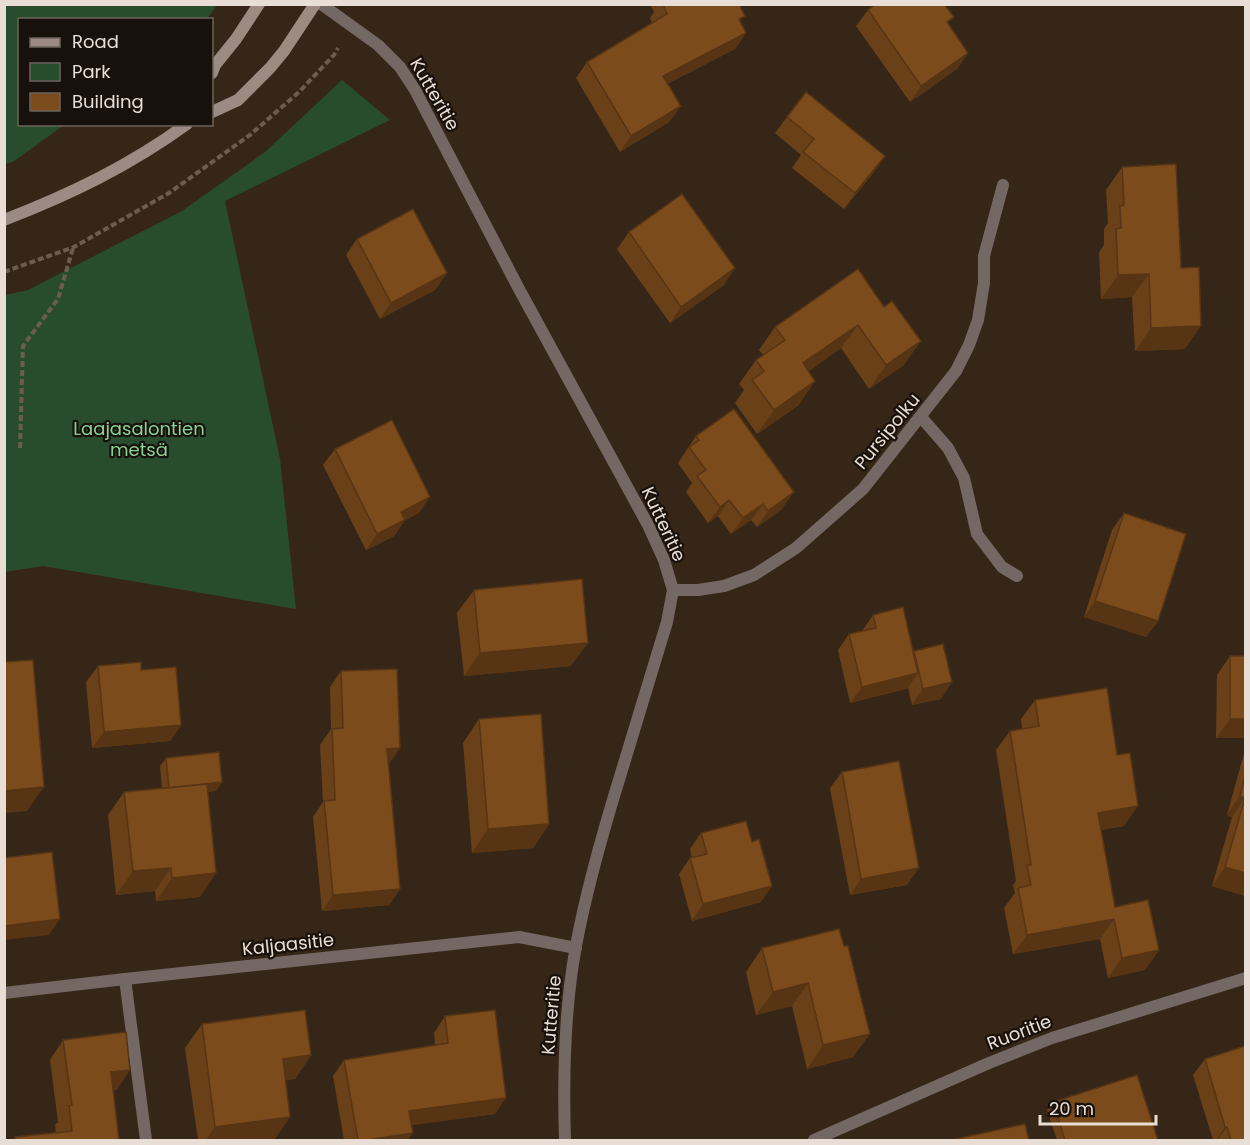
<svg xmlns="http://www.w3.org/2000/svg" width="1250" height="1145" viewBox="0 0 1250 1145" font-family="Poppins,sans-serif">
	<style>
		.green { fill: #284d2e }
		.lines { fill: none; stroke-linecap: round; stroke-linejoin: round }
		.path { stroke: #6c5d51; stroke-width: 4; stroke-dasharray: 6 3; stroke-linecap: butt }
		.lane { stroke: #736863; stroke-width: 12 }
		.street { stroke: #736863; stroke-width: 12 }
		.secondary { stroke: #9c8b83; stroke-width: 12 }
		.wall { fill: #6a4018 }
		.shaded-wall { fill: #563414 }
		.building { fill: #7b4b1c; stroke: #563414; stroke-width: 1.5 }
		.labels { text-anchor: middle; dominant-baseline: central; stroke-width: 4.5; stroke-linejoin: round; paint-order: stroke }
		.street-label { font-size: 18px; fill: #e9ded5; stroke: #18110b }
		.park-label { font-size: 18px; fill: #87d392; stroke: #18110b }
	</style>
	<rect width="100%" height="100%" fill="#362618"/>
	<g class="green">
		<path d="M4,5L5,4L217,5L207,19L20,20V124L64,125L13,162L5,164Z"/>
		<path d="M342,80L390,120L225,201L280,459L296,609L43,566L5,572V295L28,290L182,211L265,152Z"/>
	</g>
	<g class="lines">
		<g class="path">
			<path d="M4,272L74,247L169,193L250,135L299,92L334,55L338,48"/>
			<path d="M20,448L23,346L58,299L73,248"/>
		</g>
		<g class="lane">
			<path d="M921,417L948,448L964,478L977,534L1002,567L1017,576"/>
			<path d="M125,979L146,1140"/>
		</g>
		<g class="street">
			<path d="M321,4L378,45L400,67L415,90L519,289L648,525L664,560L673,590L667,622C652,671 637,721 622,770C604,828 587,886 576,946C564,1010 563,1076 565,1140"/>
			<path d="M673,590H698L724,586L754,575L796,548L863,489L956,371L969,345L978,320L984,283V256L1003,185"/>
			<path d="M4,993L125,979L519,937L576,948"/>
			<path d="M814,1140L989,1063L1052,1038L1246,978"/>
		</g>
		<g class="secondary">
			<path d="M212,73L215,65L236,39L259,4"/>
			<path d="M212,112L238,100L270,68L284,51L315,4"/>
			<path d="M4,220C71,194 129,166 187,124"/>
		</g>
	</g>
	<g class="wall">
		<path d="M650,4H739L741,23L746,33L735,49L667,84L681,106L669,122L620,152L576,78L587,62L652,23L650,18L654,12Z"/>
		<path d="M868,10L948,25L968,53L957,69L910,102L856,26Z"/>
		<path d="M787,117L885,156L874,172L844,209L792,168L801,155L775,133Z"/>
		<path d="M1122,167L1185,349L1135,351L1132,297L1101,299L1099,252L1104,245V229L1108,223L1106,190Z"/>
		<path d="M629,232L724,285L670,323L617,249Z"/>
		<path d="M357,239L447,273L435,290L380,319L346,255Z"/>
		<path d="M858,269L904,365L869,389L841,348L809,371L799,405L757,434L735,403L744,390L739,384L756,360L763,355L759,350L775,327Z"/>
		<path d="M696,436L782,509L757,527L751,520L731,534L718,516L708,523L686,492L692,483L678,463Z"/>
		<path d="M335,449L419,513L405,520L394,536L366,550L323,465Z"/>
		<path d="M1124,513L1158,621L1146,637L1084,617L1112,530Z"/>
		<path d="M474,590L571,666L464,676L457,613Z"/>
		<path d="M873,615L913,651L941,699L912,705L908,688L850,703L838,650L849,634L862,631Z"/>
		<path d="M1230,656L1245,738H1216L1217,675Z"/>
		<path d="M98,666L141,670L181,725L170,741L92,748L86,682Z"/>
		<path d="M341,671L389,764L400,889L389,905L322,911L313,817L323,802L320,745L331,729L330,687Z"/>
		<path d="M1035,700L1124,826L1101,830L1115,907L1159,950L1145,970L1108,978L1100,939L1013,954L1004,908L1015,893L1013,885L1016,881L996,750L1010,731L1022,729L1021,719Z"/>
		<path d="M479,719L549,824L533,848L472,853L463,743Z"/>
		<path d="M1245,750V896L1212,886L1232,817L1227,815Z"/>
		<path d="M166,758L222,782L216,791L208,792L200,897L156,901L155,891L116,895L108,815L124,792L162,788L160,766Z"/>
		<path d="M842,772L907,885L850,895L830,788Z"/>
		<path d="M701,833L761,902L692,921L679,874L690,858H692L690,849Z"/>
		<path d="M839,929L853,1057L807,1069L792,1006L756,1015L746,972L762,948Z"/>
		<path d="M445,1016L495,1114L411,1125L408,1140H344L333,1076L344,1060L435,1045L434,1033Z"/>
		<path d="M202,1024L311,1055L295,1079L285,1080L290,1117L274,1140H198L185,1048Z"/>
		<path d="M63,1040L117,1090H113L119,1140H13L15,1137L56,1133L55,1125L58,1122L50,1060Z"/>
		<path d="M1205,1059L1245,1140H1213L1193,1075Z"/>
		<path d="M1053,1102L1158,1140H1057L1047,1110Z"/>
	</g>
	<g class="shaded-wall">
		<path d="M746,33L735,49L651,92L663,76Z"/>
		<path d="M968,53L957,69L910,102L921,86Z"/>
		<path d="M681,106L669,122L620,152L631,136Z"/>
		<path d="M885,156L874,172L844,209L855,193Z"/>
		<path d="M735,268L724,285L670,323L681,307Z"/>
		<path d="M447,273L435,290L380,319L391,303Z"/>
		<path d="M1149,274L1132,297L1101,299L1118,275Z"/>
		<path d="M858,325L841,348L787,386L803,363Z"/>
		<path d="M1201,326L1185,349L1135,351L1151,328Z"/>
		<path d="M921,341L904,365L869,389L886,365Z"/>
		<path d="M815,381L799,405L757,434L774,410Z"/>
		<path d="M794,492L782,509L757,527L768,511Z"/>
		<path d="M430,497L419,513L405,520L394,536L366,550L377,534L401,512Z"/>
		<path d="M729,500L718,516L708,523L720,507Z"/>
		<path d="M763,504L751,520L731,534L743,518Z"/>
		<path d="M1095,601L1158,621L1146,637L1084,617Z"/>
		<path d="M588,643L571,666L464,676L480,653Z"/>
		<path d="M918,673L907,689L850,703L862,687Z"/>
		<path d="M952,682L941,699L912,705L923,689Z"/>
		<path d="M1230,719H1245V738H1216Z"/>
		<path d="M181,725L170,741L92,748L104,732Z"/>
		<path d="M400,748L389,764L387,749Z"/>
		<path d="M222,782L216,791L163,796L169,788Z"/>
		<path d="M44,787L27,811L4,813V791Z"/>
		<path d="M1240,796L1245,798L1232,817L1227,815Z"/>
		<path d="M1138,806L1124,826L1084,833L1098,813Z"/>
		<path d="M549,824L533,848L472,853L488,829Z"/>
		<path d="M1225,867L1245,873V896L1212,886Z"/>
		<path d="M171,868L155,891L116,895L133,871Z"/>
		<path d="M919,868L907,885L850,895L861,879Z"/>
		<path d="M216,873L200,897L156,901L172,878Z"/>
		<path d="M772,886L761,902L692,921L703,904Z"/>
		<path d="M400,889L389,905L322,911L333,895Z"/>
		<path d="M60,919L49,935L4,940V926Z"/>
		<path d="M1114,919L1100,939L1013,954L1027,935Z"/>
		<path d="M1159,950L1145,970L1108,978L1122,958Z"/>
		<path d="M808,983L792,1006L756,1015L773,992Z"/>
		<path d="M870,1034L853,1057L807,1069L823,1045Z"/>
		<path d="M311,1055L295,1079L266,1082L283,1059Z"/>
		<path d="M130,1070L117,1090L97,1092L111,1072Z"/>
		<path d="M506,1098L495,1114L398,1127L409,1111Z"/>
		<path d="M290,1117L274,1140H206L215,1127Z"/>
		<path d="M1225,1127H1227L1217,1140H1216Z"/>
		<path d="M413,1133L408,1140H367Z"/>
	</g>
	<g class="building">
		<path d="M663,4H739L745,16L739,19L746,33L663,76L681,106L631,136L587,62L667,14Z"/>
		<path d="M876,4H944L954,17L947,22L968,53L921,86L868,10Z"/>
		<path d="M806,92L885,156L855,193L803,152L814,139L787,117Z"/>
		<path d="M1176,164L1181,268L1199,267L1201,326L1151,328L1149,274L1118,275L1116,229L1121,228L1120,206L1124,205L1122,167Z"/>
		<path d="M682,194L735,268L681,307L629,232Z"/>
		<path d="M413,209L447,273L391,303L357,239Z"/>
		<path d="M858,269L884,307L892,301L921,341L886,365L858,325L803,363L815,381L774,410L752,380L764,371L756,360L785,340L775,327Z"/>
		<path d="M734,409L794,492L768,511L763,504L743,518L729,500L720,507L697,476L706,470L689,447L699,440L696,436Z"/>
		<path d="M392,420L430,497L401,512L405,520L377,534L335,449Z"/>
		<path d="M1124,513L1186,534L1158,621L1095,601Z"/>
		<path d="M582,579L588,643L480,653L474,590Z"/>
		<path d="M903,607L918,673L862,687L849,634L876,628L873,615Z"/>
		<path d="M943,644L952,682L923,689L914,651Z"/>
		<rect x="1230" y="656" width="15" height="63"/>
		<path d="M33,660L44,787L4,791V662Z"/>
		<path d="M141,662V670L176,667L181,725L104,732L98,666Z"/>
		<path d="M397,669L400,748L387,749L400,889L333,895L324,801L335,800L332,729L343,728L341,671Z"/>
		<path d="M1107,688L1117,755L1130,753L1138,806L1098,813L1115,907L1148,900L1159,950L1122,958L1114,919L1027,935L1018,888L1031,885L1027,865H1031L1010,731L1039,726L1035,700Z"/>
		<path d="M541,714L549,824L488,829L479,719Z"/>
		<path d="M219,752L222,782L169,788L166,758Z"/>
		<path d="M899,761L919,868L861,879L842,772Z"/>
		<path d="M1245,776V798L1240,796Z"/>
		<path d="M207,784L216,873L172,878L171,868L133,871L124,792Z"/>
		<path d="M1245,798V873L1225,867Z"/>
		<path d="M746,821L752,842L759,839L772,886L703,904L690,858L707,854L701,833Z"/>
		<path d="M52,852L60,919L4,926V858Z"/>
		<path d="M839,929L844,946H848L870,1034L823,1045L808,983L773,992L762,948Z"/>
		<path d="M305,1010L311,1055L283,1059L290,1117L215,1127L202,1024Z"/>
		<path d="M495,1010L506,1098L409,1111L413,1133L367,1140H358L344,1060L448,1043L445,1016Z"/>
		<path d="M126,1032L130,1070L111,1072L119,1140H16L15,1137L72,1131L69,1106L72,1105L63,1040Z"/>
		<path d="M1245,1046V1140H1231L1227,1127H1225L1205,1059Z"/>
		<path d="M1137,1075L1158,1140H1065L1053,1102Z"/>
		<path d="M1025,1124L1029,1140H951Z"/>
	</g>
	<g class="labels">
		<g class="street-label">
			<text transform="translate(435 94) rotate(60)">Kutteritie</text>
			<text transform="translate(887 431) rotate(-51)">Pursipolku</text>
			<text transform="translate(664 524) rotate(65)">Kutteritie</text>
			<text transform="translate(288 944) rotate(-6)">Kaljaasitie</text>
			<text transform="translate(551 1015) rotate(-85)">Kutteritie</text>
			<text transform="translate(1019 1032) rotate(-21)">Ruoritie</text>
		</g>
		<g class="park-label">
			<text x="139" y="428">Laajasalontien<tspan x="139" dy="21">metsä</tspan></text>
		</g>
	</g>
	<rect width="1250" height="1145" fill="none" stroke="#e9ded5" stroke-width="12"/>
	<rect x="18" y="18" width="195" height="108" fill="#18110b" stroke="#6c635c" stroke-width="1.5"/>
	<rect x="30" y="38" width="30" height="9" fill="#9c8b83" stroke="#6c635c" stroke-width="1.5"/>
	<text x="72" y="48" font-size="18" fill="#e9ded5">Road</text>
	<rect x="30" y="63" width="30" height="18" fill="#284d2e" stroke="#6c635c" stroke-width="1.5"/>
	<text x="72" y="78" font-size="18" fill="#e9ded5">Park</text>
	<rect x="30" y="93" width="30" height="18" fill="#7b4b1c" stroke="#6c635c" stroke-width="1.5"/>
	<text x="72" y="108" font-size="18" fill="#e9ded5">Building</text>
	<path d="M1040 1115v9h116v-9" fill="none" stroke="#e9ded5" stroke-width="3"/>
	<text x="1049" y="1115" font-size="18" fill="#e9ded5" stroke="#18110b" stroke-width="4.5" paint-order="stroke">20 m</text>
</svg>
